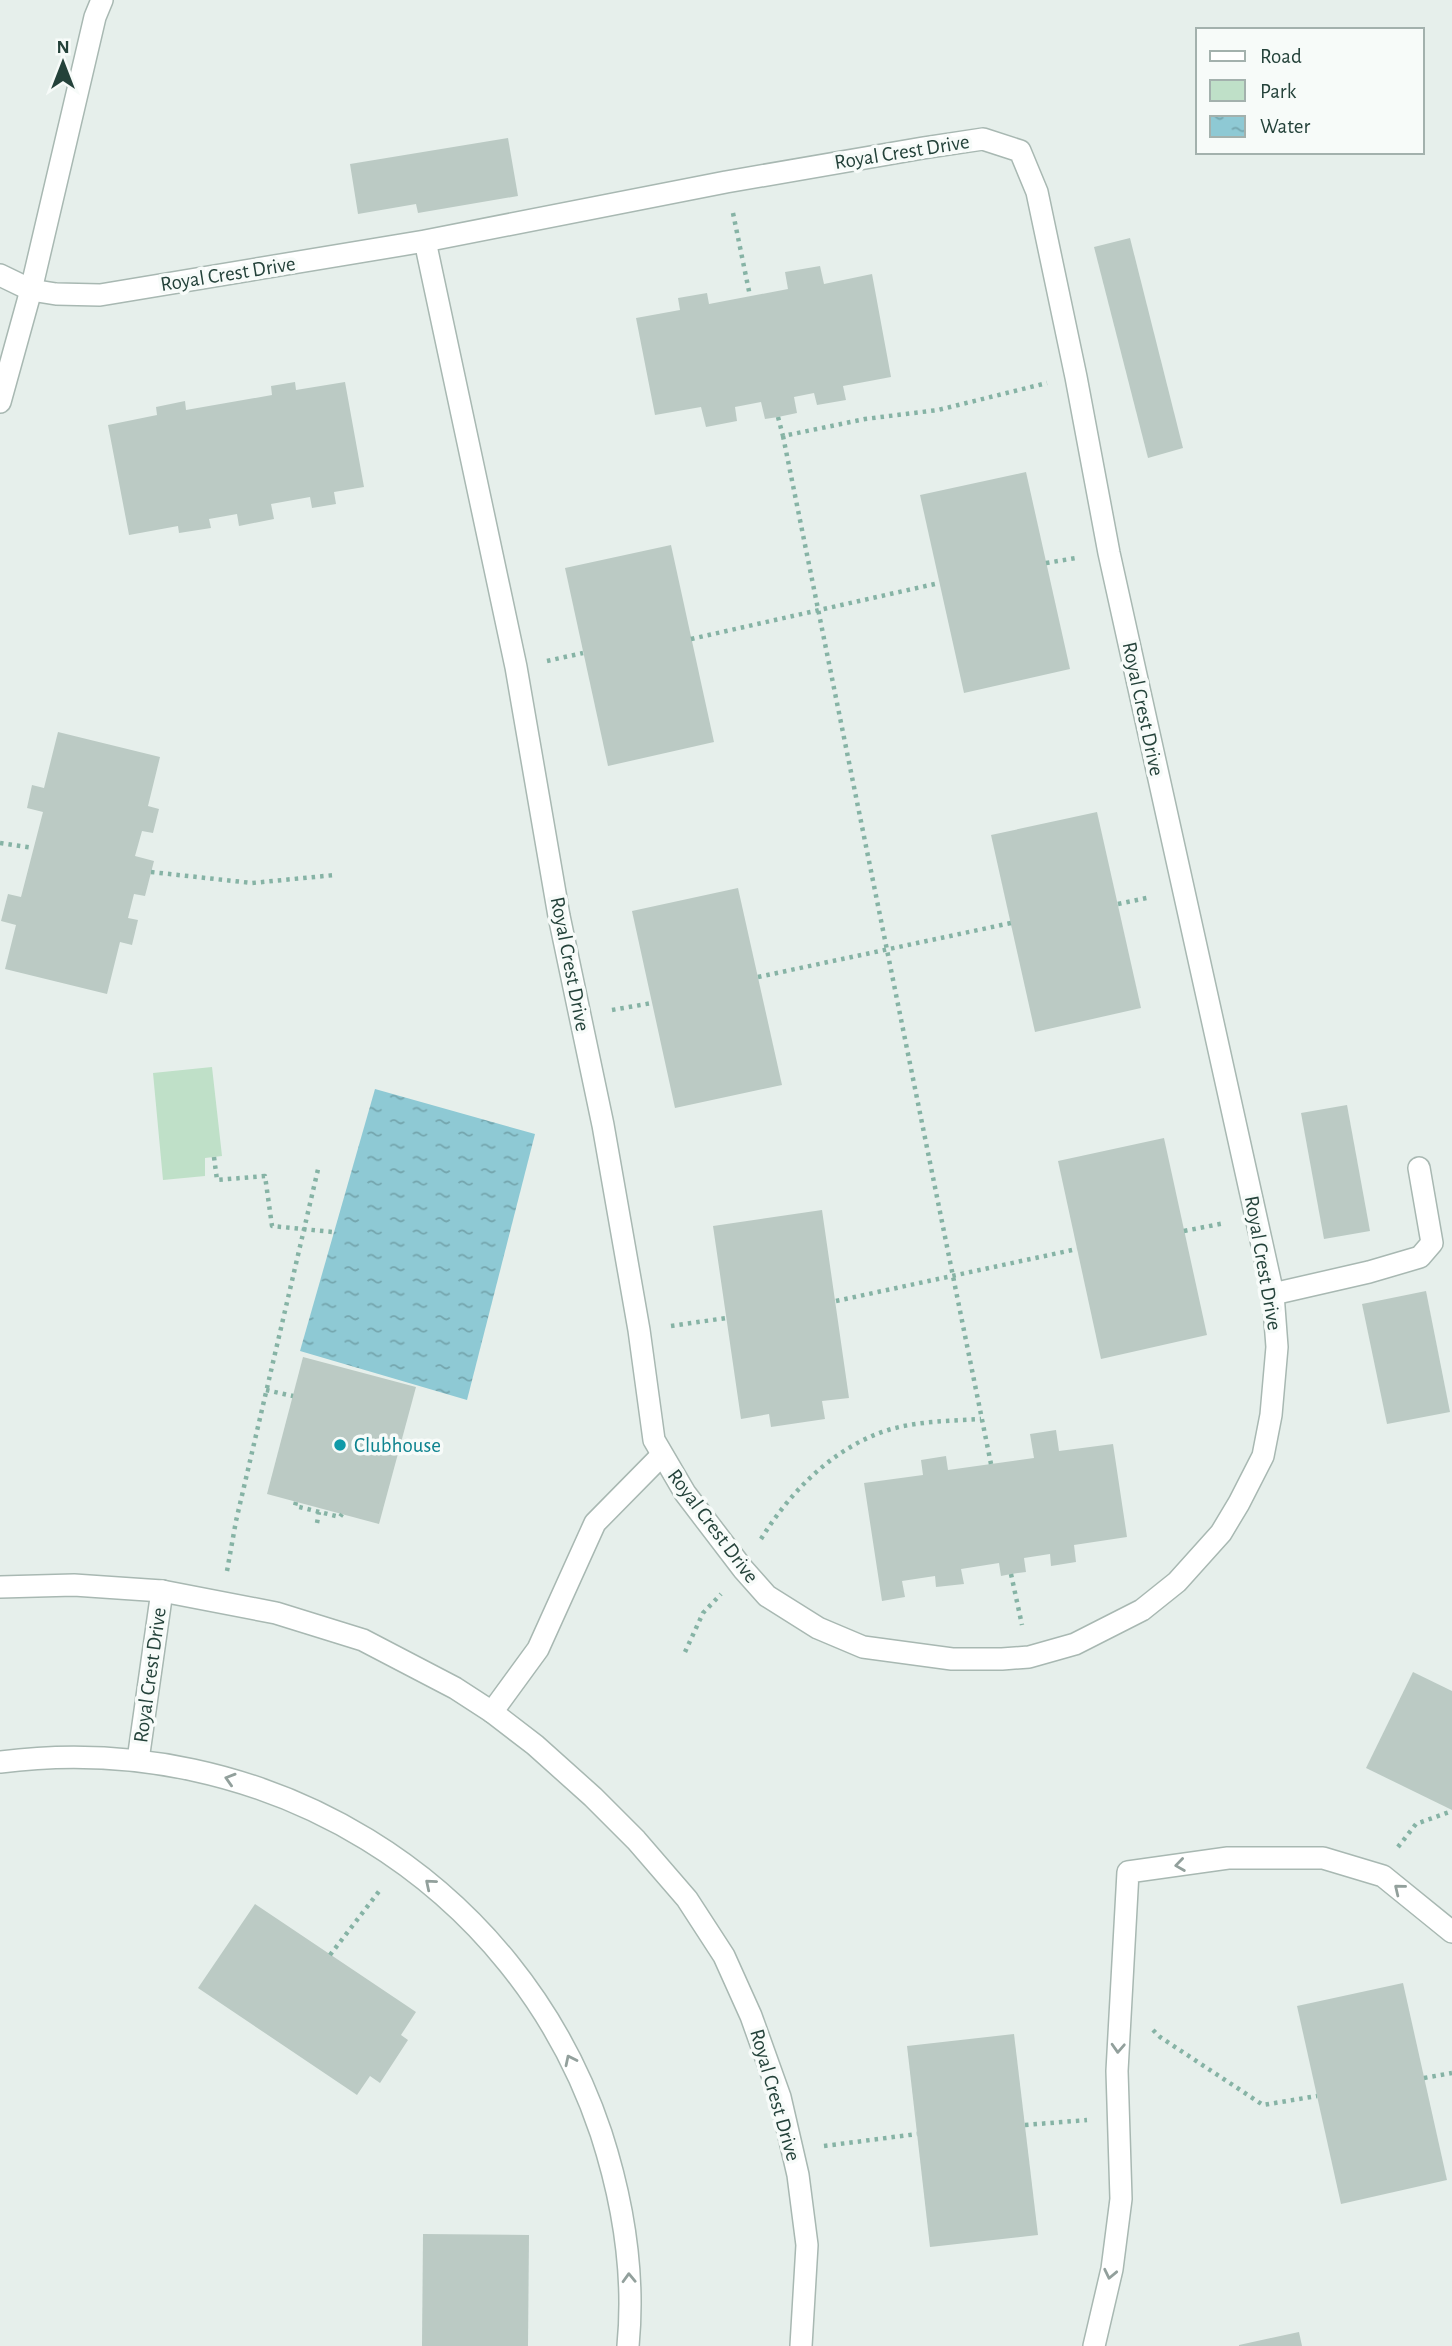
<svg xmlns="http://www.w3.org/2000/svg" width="1452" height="2346" viewBox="0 0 1452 2346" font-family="'Alegreya Sans',sans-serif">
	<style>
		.green { fill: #bfe0c8 }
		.water { fill: url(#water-ripples) }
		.building { fill: #bbcac4 }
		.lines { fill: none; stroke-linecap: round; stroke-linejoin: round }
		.minor-casing { stroke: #a8b8b2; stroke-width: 24 }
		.path { stroke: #86b3a5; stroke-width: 4.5; stroke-dasharray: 3.5 5; stroke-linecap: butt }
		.minor { stroke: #fff; stroke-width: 21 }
		.oneway { stroke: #92a09c }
		.culture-dot { fill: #0f9aa8; stroke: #f7fbf9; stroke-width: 2.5 }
		.labels { text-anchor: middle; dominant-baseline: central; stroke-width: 7; stroke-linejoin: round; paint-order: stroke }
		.street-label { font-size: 21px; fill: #24423a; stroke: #f7fbf9 }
		.culture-label { font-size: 21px; fill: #0d838f; stroke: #f7fbf9; text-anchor: start }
	</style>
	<defs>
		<pattern id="water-ripples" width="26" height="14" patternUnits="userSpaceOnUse" patternTransform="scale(1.75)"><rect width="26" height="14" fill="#8ec9d4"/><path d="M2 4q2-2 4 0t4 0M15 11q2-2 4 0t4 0" fill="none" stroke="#74a5ad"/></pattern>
	</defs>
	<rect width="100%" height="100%" fill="#e6efeb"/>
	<path class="green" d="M212,1067L222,1156L205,1158V1176L163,1180L153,1073Z"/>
	<path class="water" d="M375,1089L535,1134L467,1400L300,1351Z"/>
	<g class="building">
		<path d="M508,138L518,196L418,213L416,204L358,214L350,164Z"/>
		<path d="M1130,238L1183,448L1148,458L1094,247Z"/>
		<path d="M820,266L824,284L872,274L891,377L843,386L846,400L817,405L814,393L794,397L797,413L778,417L765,419L761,402L735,407L737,421L706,427L701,407L655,415L636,318L680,310L678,298L707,293L709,304L788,289L785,272Z"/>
		<path d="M295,382L296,390L345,382L364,487L334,492L336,504L312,508L310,497L271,504L274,519L239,526L237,514L209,519L211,528L179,533L178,526L129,535L108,425L157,415L156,407L185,401L186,410L272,395L271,386Z"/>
		<path d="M1026,472L1070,669L964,693L920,495Z"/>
		<path d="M671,545L714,742L608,766L565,568Z"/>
		<path d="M58,732L160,757L148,806L159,809L153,833L142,831L135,856L154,861L145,896L134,894L128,918L138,920L132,945L120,942L107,994L5,969L16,925L1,921L8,894L21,897L43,812L27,808L32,785L44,788Z"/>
		<path d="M1097,812L1141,1008L1035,1032L991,835Z"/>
		<path d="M738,888L782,1085L675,1108L632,911Z"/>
		<path d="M1347,1105L1370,1231L1324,1239L1301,1113Z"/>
		<path d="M1164,1138L1207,1335L1101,1359L1058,1161Z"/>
		<path d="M822,1210L849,1398L822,1401L825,1419L771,1427L769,1414L741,1419L713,1226Z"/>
		<path d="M1426,1291L1450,1412L1387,1424L1362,1304Z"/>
		<path d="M303,1357L416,1387L379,1524L267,1494Z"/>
		<path d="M1056,1430L1059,1451L1113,1444L1127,1537L1074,1545L1076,1562L1051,1566L1050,1554L1024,1558L1026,1572L1011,1574L1001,1576L999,1563L961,1569L964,1584L936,1587L935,1576L902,1581L905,1597L882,1601L864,1483L923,1475L921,1460L946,1456L948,1470L1034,1458L1030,1434Z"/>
		<path d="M1413,1672L1452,1691V1810L1366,1768Z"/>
		<path d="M255,1904L416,2012L401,2035L408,2040L380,2083L370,2076L357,2095L198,1988Z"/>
		<path d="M1403,1983L1447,2180L1341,2204L1297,2006Z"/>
		<path d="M1014,2034L1038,2235L930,2247L907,2046Z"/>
		<path d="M423,2234L529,2235L528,2346H422Z"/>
		<path d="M1299,2332L1302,2346H1239V2345Z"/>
	</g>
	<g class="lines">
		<defs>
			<g id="minor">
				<path d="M0,275L31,290L56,294L100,295L425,241L726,182L923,148L983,139L1020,151L1037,192L1076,377L1109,553L1273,1294L1277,1347L1271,1415L1263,1456L1239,1503L1221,1533L1177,1582L1142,1610L1075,1644L1029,1657L1002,1659H952L863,1647L818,1628L767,1596L743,1569L685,1493L654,1440L639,1330L603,1125L559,916L516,667L425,241"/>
				<path d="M0,402L31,290L95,17L102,0"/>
				<path d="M1273,1294L1369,1272L1420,1257L1432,1243L1419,1168"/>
				<path d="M0,1587L74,1585L162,1591L276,1613L363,1640L455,1688L492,1712L535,1745L593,1797L636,1840L687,1899L724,1956L751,2016L780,2097L798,2175L807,2245L801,2346"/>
				<path d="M492,1712L538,1649L595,1523L661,1456"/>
				<path d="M138,1760L162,1591"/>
				<path d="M0,1762C263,1728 516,1879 601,2133C623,2201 635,2274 628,2346"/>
				<path d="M1094,2346L1112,2269L1121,2199L1117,2071L1128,1872L1228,1858H1323L1383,1876L1452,1932"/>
			</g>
		</defs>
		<use href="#minor" class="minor-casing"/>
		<g class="path">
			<path d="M733,213L750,296"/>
			<path d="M778,417L783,436L865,419L938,410L1047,383"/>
			<path d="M783,436L991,1464"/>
			<path d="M1046,563L1076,558"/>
			<path d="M691,639L939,583"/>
			<path d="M547,661L583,653"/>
			<path d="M0,843L33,848"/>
			<path d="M151,872L252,883L335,875"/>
			<path d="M1118,904L1151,897"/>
			<path d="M758,977L1011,923"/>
			<path d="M612,1010L652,1003"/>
			<path d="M214,1157L217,1180L265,1176L272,1226L333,1232"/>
			<path d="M1184,1231L1225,1223"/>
			<path d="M836,1301L1077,1249"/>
			<path d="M671,1326L726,1318"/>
			<path d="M266,1390L293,1396"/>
			<path d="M296,1502L295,1506L340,1517L342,1514"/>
			<path d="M317,1523L319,1512"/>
			<path d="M761,1539C790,1492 832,1449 885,1431C915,1421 950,1421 981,1419"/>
			<path d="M227,1571L236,1521L319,1165"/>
			<path d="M1011,1574L1022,1625"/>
			<path d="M685,1652L703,1613L721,1594"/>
			<path d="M1398,1847L1416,1824L1452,1811"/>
			<path d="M330,1955L380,1890"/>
			<path d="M1153,2030L1160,2037L1263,2105L1317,2096"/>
			<path d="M1424,2078L1452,2073"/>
			<path d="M1025,2125L1087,2120"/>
			<path d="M824,2146L917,2134"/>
		</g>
		<use href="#minor" class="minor"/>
	</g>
	<defs><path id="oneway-chevron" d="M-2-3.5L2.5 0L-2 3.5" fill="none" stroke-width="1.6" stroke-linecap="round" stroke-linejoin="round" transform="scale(1.75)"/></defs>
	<g class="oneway">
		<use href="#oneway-chevron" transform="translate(230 1779) rotate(-163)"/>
		<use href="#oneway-chevron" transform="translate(1180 1865) rotate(172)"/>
		<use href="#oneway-chevron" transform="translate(430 1884) rotate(-140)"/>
		<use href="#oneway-chevron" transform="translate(1399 1889) rotate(-141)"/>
		<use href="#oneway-chevron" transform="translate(1118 2048) rotate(93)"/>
		<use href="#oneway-chevron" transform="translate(570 2060) rotate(-116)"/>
		<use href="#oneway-chevron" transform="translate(1110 2274) rotate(102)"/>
		<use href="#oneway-chevron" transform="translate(629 2278) rotate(-92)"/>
	</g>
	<circle class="culture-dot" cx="340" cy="1445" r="7"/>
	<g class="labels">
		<g class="street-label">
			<text transform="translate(902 152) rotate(-9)">Royal Crest Drive</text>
			<text transform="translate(228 274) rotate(-9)">Royal Crest Drive</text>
			<text transform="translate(1143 709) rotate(78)">Royal Crest Drive</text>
			<text transform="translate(570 964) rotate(79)">Royal Crest Drive</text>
			<text transform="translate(1263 1263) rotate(80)">Royal Crest Drive</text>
			<text transform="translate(713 1526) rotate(53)">Royal Crest Drive</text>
			<text transform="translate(150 1675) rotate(-82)">Royal Crest Drive</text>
			<text transform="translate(775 2095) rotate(74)">Royal Crest Drive</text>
		</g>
		<g class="culture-label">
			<text x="354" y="1445">Clubhouse</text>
		</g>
	</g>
	<rect x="1196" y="28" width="228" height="126" fill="#f7fbf9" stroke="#a3b1ad" stroke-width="2"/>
	<rect x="1210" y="51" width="35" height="10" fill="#ffffff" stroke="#a3b1ad" stroke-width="2"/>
	<text x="1260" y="63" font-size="21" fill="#24423a">Road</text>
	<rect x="1210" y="80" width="35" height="21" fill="#bfe0c8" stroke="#a3b1ad" stroke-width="2"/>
	<text x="1260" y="98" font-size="21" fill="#24423a">Park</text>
	<rect x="1210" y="116" width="35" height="21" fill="url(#water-ripples)" stroke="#a3b1ad" stroke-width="2"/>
	<text x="1260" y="133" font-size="21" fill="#24423a">Water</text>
	<g transform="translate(63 63)" stroke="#f7fbf9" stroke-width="5" paint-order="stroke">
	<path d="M0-5L12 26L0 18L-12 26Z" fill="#24423a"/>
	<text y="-10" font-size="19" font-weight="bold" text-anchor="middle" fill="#24423a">N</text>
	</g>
</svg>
